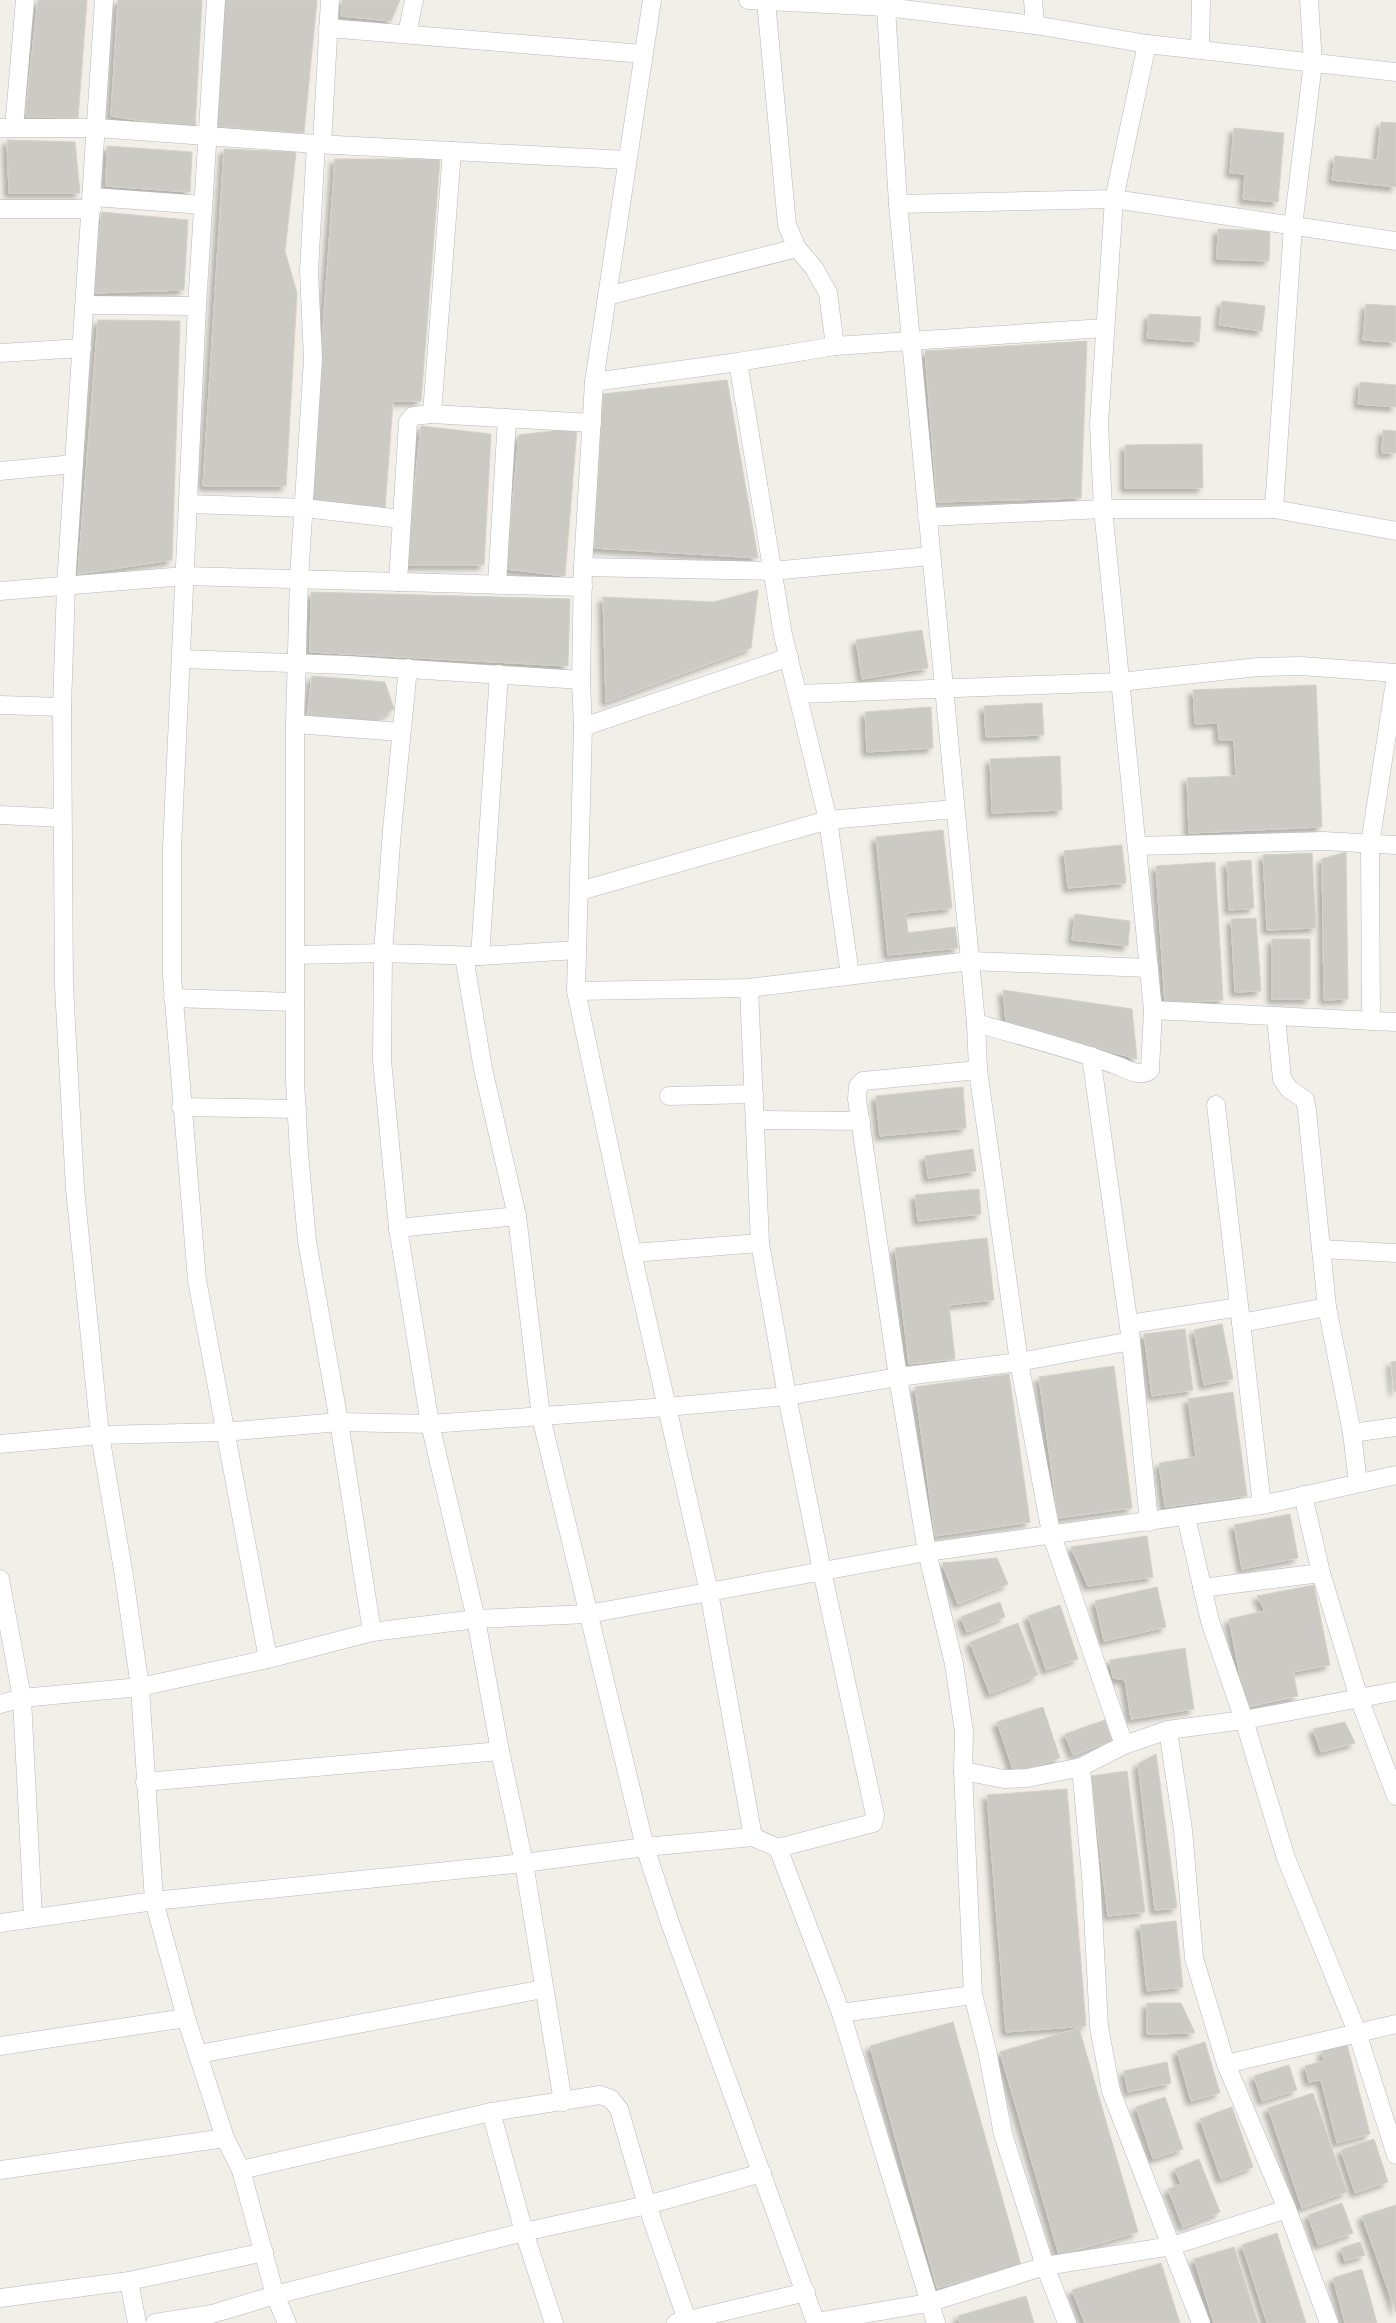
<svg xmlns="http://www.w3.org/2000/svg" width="1396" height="2323" viewBox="0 0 1396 2323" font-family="'Exo 2',sans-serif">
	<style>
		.building { fill: #cccac5; stroke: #d6d1c6; filter: url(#shadow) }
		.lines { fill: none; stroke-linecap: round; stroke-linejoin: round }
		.minor-casing { stroke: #b5b8bc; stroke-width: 19 }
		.minor { stroke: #fff; stroke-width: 18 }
	</style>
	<defs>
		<filter id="shadow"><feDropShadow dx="-4.5" dy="4.5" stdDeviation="2.5" flood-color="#0004"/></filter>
	</defs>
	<rect width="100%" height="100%" fill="#f1efe8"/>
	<g class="building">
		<path d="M38,0H87L78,118L25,117Z"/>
		<path d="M118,0H202L195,129L111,116Z"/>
		<path d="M223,0H317L304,133L214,126Z"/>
		<path d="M342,0H400L391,21L341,16Z"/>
		<path d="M1381,122L1396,123V187L1332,180L1335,156L1377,160Z"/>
		<path d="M1234,128L1284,133L1278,202L1243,199L1245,174L1230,173Z"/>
		<path d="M7,140L75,142L80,193H9Z"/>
		<path d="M107,146L192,152L190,192L106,186Z"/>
		<path d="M224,149L296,152L285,251L297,293L286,486H203Z"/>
		<path d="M335,159H440L421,401H393L385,509L311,500Z"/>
		<path d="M102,212L188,220L184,290L92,293Z"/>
		<path d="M1218,229L1270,231L1269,261L1217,259Z"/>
		<path d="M1222,301L1265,306L1262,331L1219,325Z"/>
		<path d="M1366,304L1396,306V342L1363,340Z"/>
		<path d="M1149,314L1201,317L1199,342L1147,338Z"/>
		<path d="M98,320L180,321L172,560L78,574Z"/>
		<path d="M1087,341L1081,498L937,502L925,351Z"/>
		<path d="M727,380L758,558L594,548L603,394Z"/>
		<path d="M1360,382L1396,385V407L1358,404Z"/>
		<path d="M421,426L491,434L484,565H406Z"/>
		<path d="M577,428L565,576L506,569L519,435Z"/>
		<path d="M1383,430L1396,431V453H1382Z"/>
		<path d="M1202,444L1203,488H1125V445Z"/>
		<path d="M758,590L751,648L606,702L603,597L714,602Z"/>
		<path d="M311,592L570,599L568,666L310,652Z"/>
		<path d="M922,630L928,668L862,679L856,640Z"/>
		<path d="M312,676L385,682L394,709L374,722L307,717Z"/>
		<path d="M1316,685L1322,827L1189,833L1187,778L1236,776L1234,740H1219L1218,723L1195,724L1193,690Z"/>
		<path d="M1042,703L1044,735L986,737L984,706Z"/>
		<path d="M931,707L933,748L867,752L865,712Z"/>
		<path d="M1060,756L1062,810L992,813L990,759Z"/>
		<path d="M943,830L952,908L906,913L908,933L955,927L958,948L888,955L876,837Z"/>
		<path d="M1122,845L1126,883L1068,888L1064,851Z"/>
		<path d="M1346,852L1348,999L1324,1000L1322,859Z"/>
		<path d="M1312,853L1316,928L1267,930L1263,855Z"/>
		<path d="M1251,860L1254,908L1229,910L1227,862Z"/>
		<path d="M1215,862L1223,1000L1165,1004L1156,866Z"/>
		<path d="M1075,914L1130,921L1128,946L1072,940Z"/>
		<path d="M1256,918L1261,991L1235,992L1231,919Z"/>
		<rect x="1272" y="939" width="38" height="60"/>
		<path d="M1003,990L1132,1009L1137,1059L1006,1022Z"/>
		<path d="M963,1087L966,1128L880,1136L876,1096Z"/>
		<path d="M973,1149L976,1171L928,1178L925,1156Z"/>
		<path d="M979,1189L981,1214L918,1221L915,1195Z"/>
		<path d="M987,1238L994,1300L949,1305L955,1359L909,1364L895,1248Z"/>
		<path d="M1222,1324L1233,1379L1204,1385L1194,1330Z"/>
		<path d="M1185,1329L1193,1390L1152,1396L1144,1334Z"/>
		<path d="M1396,1361V1391H1394L1391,1362Z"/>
		<path d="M1114,1366L1132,1508L1058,1518L1039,1377Z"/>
		<path d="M1009,1374L1030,1522L935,1536L915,1387Z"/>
		<path d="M1233,1392L1247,1496L1165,1507L1159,1463L1196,1457L1188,1399Z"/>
		<path d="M1290,1514L1298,1558L1242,1569L1234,1525Z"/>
		<path d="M1147,1536L1153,1577L1088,1586L1071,1547Z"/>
		<path d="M997,1558L1008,1584L958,1604L942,1563Z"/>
		<path d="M1314,1585L1330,1665L1293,1672L1298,1696L1246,1707L1229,1619L1265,1611L1257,1596Z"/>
		<path d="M1157,1587L1166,1627L1104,1641L1095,1601Z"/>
		<path d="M1000,1602L1005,1617L967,1632L961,1617Z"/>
		<path d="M1060,1605L1078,1659L1046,1670L1028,1616Z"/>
		<path d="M1018,1623L1038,1675L990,1694L970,1642Z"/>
		<path d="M1185,1648L1194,1709L1131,1719L1125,1680L1113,1678L1110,1660Z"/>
		<path d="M1043,1707L1060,1758L1014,1773L997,1722Z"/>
		<path d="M1105,1720L1112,1741L1073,1755L1065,1734Z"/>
		<path d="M1345,1722L1355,1743L1321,1752L1313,1729Z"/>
		<path d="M1156,1754L1177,1908L1155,1910L1138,1764Z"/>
		<path d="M1127,1771L1145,1912L1108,1916L1091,1776Z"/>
		<path d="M1067,1789L1086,2026L1006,2032L987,1795Z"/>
		<path d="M1176,1921L1183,1987L1147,1991L1140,1925Z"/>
		<path d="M1147,2003H1181L1195,2033L1147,2034Z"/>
		<path d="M953,2022L1021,2265L937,2288L870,2046Z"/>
		<path d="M1079,2028L1138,2232L1059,2255L1000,2052Z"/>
		<path d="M1205,2042L1220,2093L1191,2101L1177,2051Z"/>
		<path d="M1347,2044L1370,2134L1337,2143L1321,2080L1309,2082L1305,2066L1324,2061L1322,2051Z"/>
		<path d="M1167,2062L1171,2083L1128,2092L1124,2071Z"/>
		<path d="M1289,2065L1297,2090L1262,2101L1254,2076Z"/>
		<path d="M1313,2093L1347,2192L1302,2208L1268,2108Z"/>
		<path d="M1165,2097L1183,2149L1153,2159L1136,2107Z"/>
		<path d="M1232,2107L1253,2167L1221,2179L1200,2119Z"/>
		<path d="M1374,2139L1388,2182L1355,2193L1341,2150Z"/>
		<path d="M1199,2159L1220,2212L1183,2227L1168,2189L1181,2184L1175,2169Z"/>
		<path d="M1342,2203L1353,2233L1318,2245L1308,2215Z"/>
		<path d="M1396,2205V2312L1362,2216Z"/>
		<path d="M1277,2233L1306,2323H1267L1242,2245Z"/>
		<path d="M1360,2242L1365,2255L1345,2261L1341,2248Z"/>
		<path d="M1234,2247L1258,2323H1214L1194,2259Z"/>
		<path d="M1161,2263L1180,2323H1085L1072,2290Z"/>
		<path d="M1362,2269L1377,2323H1345L1333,2278Z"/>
		<path d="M1026,2296L1034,2323H960L958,2316Z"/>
	</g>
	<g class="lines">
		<defs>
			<g id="minor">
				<path d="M104,0L66,586L62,707L64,986L75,1189L100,1435L124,1576L140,1687L154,1901L186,2018L225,2138L241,2170L275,2295L287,2323"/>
				<path d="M216,0L197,306L172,848V976L197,1280L268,1659"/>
				<path d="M652,0L594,382L583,567L581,680L583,727L576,991L632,1253L709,1592L753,1837"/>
				<path d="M748,0L886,7L1035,25L1147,44L1396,72"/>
				<path d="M1033,0L1035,25"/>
				<path d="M766,1L787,225L797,248L814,268L828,293L835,346"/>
				<path d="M886,7L898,204L976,1023L978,1070L1019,1362L1051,1533L1124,1745"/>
				<path d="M328,28L643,54"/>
				<path d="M407,34L414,0"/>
				<path d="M1200,48L1201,0"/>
				<path d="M0,128H97L316,144L627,160"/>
				<path d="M14,128L25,0"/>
				<path d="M316,144L309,271L313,359L299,579L295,724V1081L299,1153L307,1241L339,1422L372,1632"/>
				<path d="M322,144L330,0"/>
				<path d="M93,197L203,205"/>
				<path d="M898,204L1114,199L1396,241"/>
				<path d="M0,209H92"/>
				<path d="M607,296L797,248"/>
				<path d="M86,305L197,306"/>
				<path d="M0,353L82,348"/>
				<path d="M738,362L783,635L828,820L850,975"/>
				<path d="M594,382L738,362L835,346L1104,328"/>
				<path d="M432,414L452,151"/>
				<path d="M0,471L74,464"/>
				<path d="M188,504L304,508L402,519"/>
				<path d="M1274,509L1293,226L1313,63L1309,0"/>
				<path d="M927,517L1103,509H1274L1396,531"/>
				<path d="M583,567L772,571L931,556"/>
				<path d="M398,582L408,422L413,416L432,414L592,423"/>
				<path d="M497,585L507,418"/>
				<path d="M0,591L185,576L583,587"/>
				<path d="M181,659L347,665L581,680"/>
				<path d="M408,668L392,830L383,953L382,1060L398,1228L430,1424L476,1619L500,1751L524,1863L563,2102"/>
				<path d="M798,694L1120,682L1258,667L1301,666L1396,673"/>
				<path d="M0,705L62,707"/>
				<path d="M295,724L401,732"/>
				<path d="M583,727L789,657"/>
				<path d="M0,815L62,818"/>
				<path d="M1137,846L1324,841L1396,845"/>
				<path d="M580,891L828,820L955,809"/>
				<path d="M295,955L383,953L480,956L577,950"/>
				<path d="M464,956L483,1069L517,1216L541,1417L645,1847L669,1920L816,2323"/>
				<path d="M480,956L499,674"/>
				<path d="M576,991L749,988L970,961L1149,968"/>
				<path d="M173,998L295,1002"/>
				<path d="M1153,1010L1396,1022"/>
				<path d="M1276,1017L1282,1079L1289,1089L1305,1100L1307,1111L1327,1307L1352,1433L1358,1483"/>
				<path d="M1371,1021L1370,844L1396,676"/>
				<path d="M976,1023C1024,1037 1074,1049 1121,1067C1130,1071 1142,1077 1150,1070L1153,1010L1103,509L1099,424L1114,199L1147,44"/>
				<path d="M1091,1056L1131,1341L1149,1522"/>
				<path d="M978,1070L863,1081L858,1086L857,1099L898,1377L927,1552L954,1664L964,1732L963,1771L973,1995L987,2050L1003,2134L1045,2266L1067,2323"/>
				<path d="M669,1096L754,1094"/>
				<path d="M1216,1105L1262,1505"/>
				<path d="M181,1107L297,1109"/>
				<path d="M755,1120L861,1121"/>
				<path d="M398,1228L517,1216"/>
				<path d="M1321,1249L1396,1253"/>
				<path d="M632,1253L760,1243"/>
				<path d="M1241,1323L1327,1307"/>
				<path d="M1129,1324L1239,1307"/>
				<path d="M1352,1433L1396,1427"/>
				<path d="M0,1444L100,1435L224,1432L339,1422L430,1424L667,1407L787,1396L898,1377L1019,1362L1131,1341"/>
				<path d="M1303,1495L1321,1573L1359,1698L1396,1796"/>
				<path d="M1186,1517L1210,1621L1244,1720L1286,1858L1357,2032L1396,2155"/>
				<path d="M0,1579L22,1698L33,1917"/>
				<path d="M1202,1588L1321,1573"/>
				<path d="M0,1704L22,1698L140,1687L268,1659L372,1632L476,1619L588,1614L927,1552L1262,1505L1396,1475"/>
				<path d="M1168,1730L1183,1830L1194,1958L1226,2064L1287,2209L1329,2323"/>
				<path d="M1081,1767L1091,1875L1099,2027L1111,2091L1201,2323"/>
				<path d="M963,1771L1004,1779L1027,1778L1081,1767L1124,1745L1168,1730L1244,1720L1396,1691"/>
				<path d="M145,1782L500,1751"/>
				<path d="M778,1848L841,2013L936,2323"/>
				<path d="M0,1923L154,1901L524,1863L645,1847L753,1837L778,1848L873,1823L875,1815L822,1571L787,1396L760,1243L749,988"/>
				<path d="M841,2013L973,1995"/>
				<path d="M0,2046L186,2018"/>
				<path d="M199,2054L543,1989"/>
				<path d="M1226,2064L1396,2024"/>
				<path d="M491,2112L524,2232L554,2323"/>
				<path d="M0,2170L225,2138"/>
				<path d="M241,2170L491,2112L600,2095L611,2099L619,2109L647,2205L688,2323"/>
				<path d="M129,2281L137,2323"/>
				<path d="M0,2298L129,2281L264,2252"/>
				<path d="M816,2322L928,2303L1045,2266L1172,2246L1287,2209"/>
				<path d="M155,2323L212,2314L275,2295L524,2232L647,2205L762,2173"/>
				<path d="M676,2323L806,2292"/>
			</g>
		</defs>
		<use href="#minor" class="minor-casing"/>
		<use href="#minor" class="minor"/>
	</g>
</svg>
